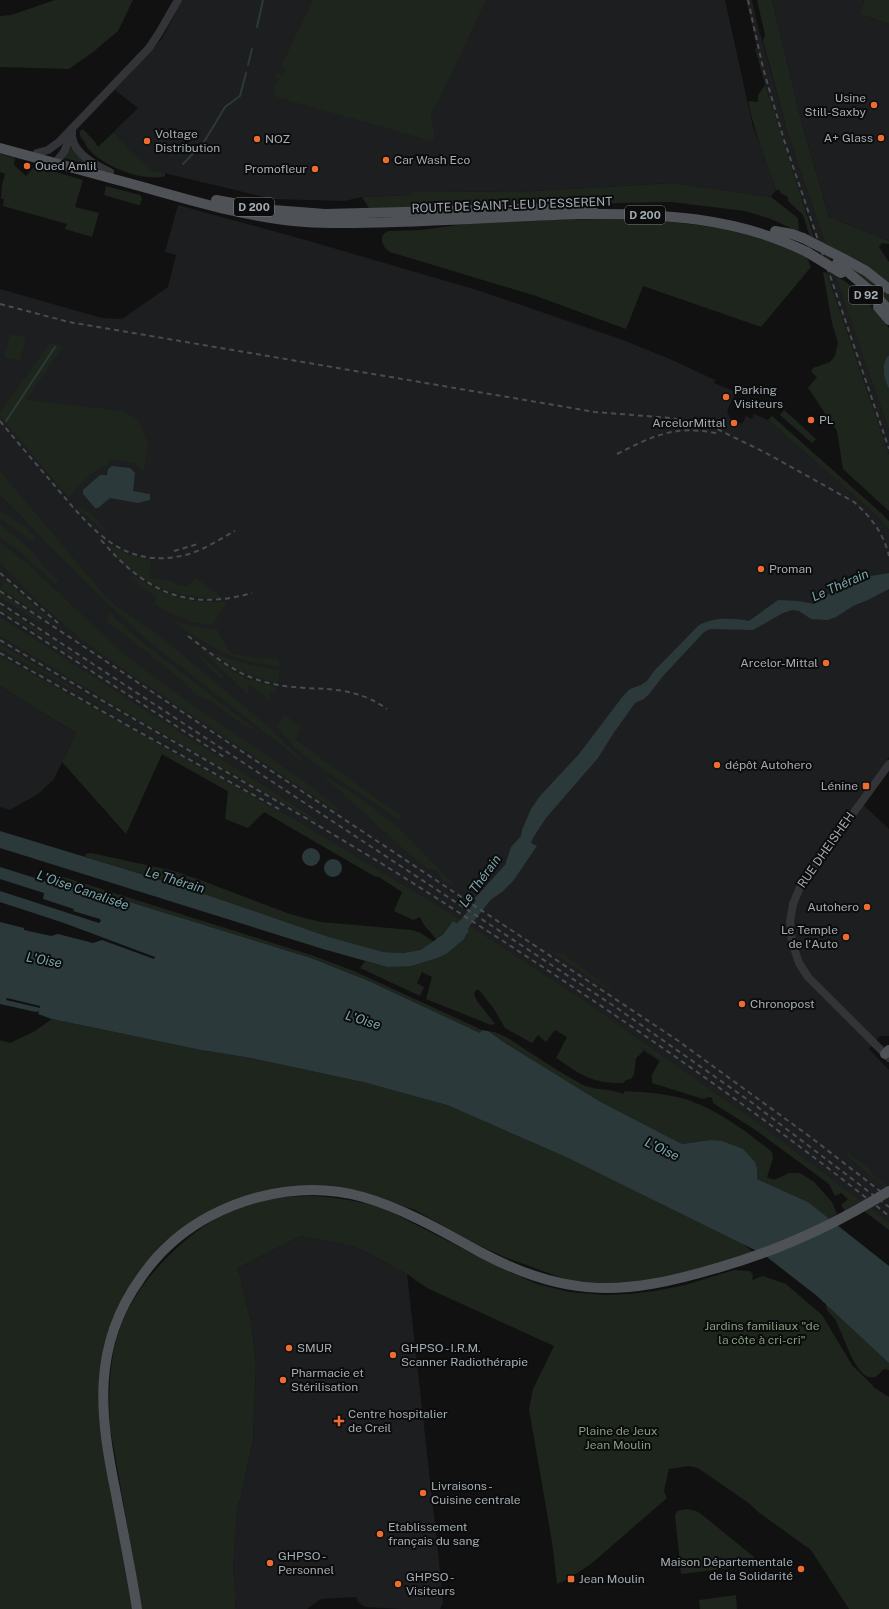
<svg xmlns="http://www.w3.org/2000/svg" width="889" height="1609" viewBox="0 0 889 1609" font-family="'Public Sans',sans-serif">
	<style>
		.built { fill: #1d1e1f }
		.green { fill: #1e251d }
		.water { fill: #2b393a; fill-rule: evenodd }
		.lines { fill: none; stroke-linecap: round; stroke-linejoin: round }
		.stream { stroke: #2b393a; stroke-width: 2 }
		.river { stroke: #2b393a; stroke-width: 11 }
		.minor { stroke: #323437; stroke-width: 8 }
		.major { stroke: #4e5256; stroke-width: 10 }
		.rail { stroke: #494d50; stroke-width: 2; stroke-dasharray: 5 4; stroke-linecap: butt }
		.major-bridge { stroke: #4e5256; stroke-width: 10 }
		.poi-dot { fill: #ec6d2f; stroke: #0c0c0d; stroke-width: 1.5 }
		.labels { text-anchor: middle; dominant-baseline: central; stroke-width: 4; stroke-linejoin: round; paint-order: stroke }
		.shield { fill: #0c0c0d; stroke: #757d81; stroke-width: 1 }
		.shield-label { font-size: 11px; font-weight: bold; fill: #a2adb3 }
		.poi-label { font-size: 12px; fill: #a2adb3; stroke: #0c0c0d; text-anchor: start }
		.street-label { font-size: 12px; fill: #a2adb3; stroke: #0c0c0d }
		.park-label { font-size: 12px; fill: #839d7a; stroke: #0c0c0d }
		.water-label { font-size: 13px; font-style: italic; fill: #79a7ad; stroke: #0c0c0d }
	</style>
	<rect width="100%" height="100%" fill="#111112"/>
	<g class="built">
		<path d="M182,0H725L753,127L763,152L776,190L771,197L673,183L517,192L413,191L411,195L362,197L344,201L273,199L147,169L99,146L138,108L115,90L163,37Z"/>
		<path d="M746,0H752L760,35L761,36L788,134L889,430V455L774,116L755,49L757,48Z"/>
		<path d="M772,0H864L860,14L889,24V241L829,217L802,124Z"/>
		<path d="M178,205L302,239L477,290L620,339L670,359L715,380L714,383L736,392L727,411L730,418L742,424L746,416L752,419L754,414L768,420L877,516L889,530V757L858,800L889,829V1036H880L869,1049L889,1070V1230L851,1200L684,1077L639,1048L461,920L407,895L379,877L374,876L264,812L263,814L236,796L0,663V289L102,318L122,319L168,287L176,255L165,252Z"/>
		<path d="M0,686L76,733L54,779L38,794L10,810L0,807Z"/>
		<path d="M301,1236L356,1247L407,1274L438,1551L443,1603L440,1609H402L365,1607L358,1602L356,1597L321,1599L307,1609H235L236,1594L233,1571L237,1513L253,1441L256,1365L252,1327L238,1268Z"/>
	</g>
	<g class="green">
		<path d="M55,0H133L118,31L93,52L69,69L0,67V16L11,15Z"/>
		<path d="M313,0H486L437,104C423,118 440,130 432,141L276,97L274,94L273,85L277,83L278,77L274,79L277,73L283,75L286,69L281,66Z"/>
		<path d="M757,0H772L802,124L829,217L889,241V244L882,243L879,247L889,262V284L825,243L788,134L763,41L765,35Z"/>
		<path d="M864,0H889V24L860,14Z"/>
		<path d="M765,85L815,240L810,237L803,215L788,201V197L780,193V190H776C766,160 754,132 748,101L758,102V95Z"/>
		<path d="M83,129L95,142L97,146H99L114,133L128,149L151,170L165,173V176C143,183 100,165 87,147C86,145 85,143 84,141C81,137 79,136 80,131Z"/>
		<path d="M69,148H74L90,165L64,158Z"/>
		<path d="M0,154L15,158L14,165L26,176L35,166L83,180L75,207L99,213L92,237L65,229L67,224L3,206L4,199H1L2,185L5,174L0,172Z"/>
		<path d="M673,183L771,197L798,218L799,229L797,231L771,219L745,211L671,202L369,208L362,197L411,195L413,191L517,192Z"/>
		<path d="M106,186L140,195L142,199L140,205H138L104,195Z"/>
		<path d="M597,219C648,219 699,222 748,235C768,240 787,248 806,255L811,267L761,327L643,286L626,329L536,296L390,252C381,247 378,234 389,231L421,230L481,222Z"/>
		<path d="M846,262L889,293V305L844,264Z"/>
		<path d="M823,272L827,273L889,455V511L843,469L837,431L808,388L817,377L811,372L813,368L830,362L835,356L838,343L832,323Z"/>
		<path d="M836,277C851,280 879,316 889,328V355L887,358L883,370L889,389V430Z"/>
		<path d="M10,334L26,337L20,361L4,357Z"/>
		<path d="M50,343L64,345L26,400L99,408L123,412L131,415L138,420L148,444L144,471L135,463L110,459L107,466C91,469 79,486 69,498L0,416V412Z"/>
		<path d="M784,410L816,439L812,443L780,415Z"/>
		<path d="M772,416L881,513L889,521V530L877,516L768,420Z"/>
		<path d="M0,471L102,592L114,604L159,635L270,728L309,767L148,641L93,590L0,495Z"/>
		<path d="M73,504L92,514L111,536L92,521Z"/>
		<path d="M0,510L27,529L35,538L33,542L4,522L0,518Z"/>
		<path d="M0,524L30,549L44,567L59,581L55,584L25,556L0,537Z"/>
		<path d="M0,542L29,565L123,653L176,693L308,784L339,809L336,811L121,668L82,640L35,599L6,569L0,561Z"/>
		<path d="M108,544L133,556L151,560L149,578L173,581L175,584L187,586L196,578L223,598C183,601 128,582 108,544Z"/>
		<path d="M131,575C161,593 190,606 226,601L227,602L213,625C191,623 173,617 154,604L156,598L132,578Z"/>
		<path d="M6,581L61,629L0,588Z"/>
		<path d="M0,592L42,620L40,623L0,597Z"/>
		<path d="M0,606L189,730L0,609Z"/>
		<path d="M109,612L136,637L261,734L242,724L214,703L195,694L182,680L107,621Z"/>
		<path d="M0,617L317,820L316,822L114,705L0,636Z"/>
		<path d="M173,621L203,628L217,629L230,653L255,658L277,659L279,661L280,667C235,661 209,649 173,621Z"/>
		<path d="M0,644L79,691L298,816L0,649Z"/>
		<path d="M197,645L224,665L245,678L276,687L275,693L270,692L269,700L249,684L248,695Z"/>
		<path d="M191,649L207,661L225,678L222,679Z"/>
		<path d="M215,653C236,662 257,667 280,670L278,683C256,678 230,670 215,653Z"/>
		<path d="M0,656L304,825L461,920L458,924L453,921L437,940L424,925L420,917L413,920L394,911L402,892L379,877L374,876L264,812L248,828L225,819L228,791L162,754L126,834L62,762L76,733L0,686Z"/>
		<path d="M285,715L301,727L296,740L401,816L398,820L380,806L335,778L295,748L277,727Z"/>
		<path d="M320,773L359,797L402,831L433,864L436,866L456,887L445,882L440,877L441,875L433,869H428L408,853Z"/>
		<path d="M91,853L174,871L203,881L287,913L304,918L321,922L412,930L421,933L434,942L457,945L467,935L470,926L586,1002L759,1124L862,1202L845,1211L841,1205L848,1199L841,1193L835,1196L829,1184L754,1129L713,1103L712,1098L710,1097L703,1099L652,1083V1075L660,1060L642,1047L643,1052L636,1058L634,1075L631,1079L626,1080L623,1083C592,1084 580,1074 556,1058L567,1037L555,1030L546,1042L538,1035L532,1043L505,1028L494,1009L479,990H476L474,994L477,1001L495,1024L491,1025L426,999L432,977L422,972L417,983L424,987L420,996L360,968L365,961L387,967L426,947L418,951L401,953L383,952L370,949L329,937L187,888L86,857L85,854Z"/>
		<path d="M51,873L311,955L354,971L482,1030L480,1033L369,981L311,958L49,877Z"/>
		<path d="M546,948L564,955L613,991L612,992Z"/>
		<path d="M52,1019L201,1050L251,1058L363,1082L447,1105L566,1157L742,1243L753,1252L684,1274L619,1285L573,1282L507,1258L478,1245L415,1210L375,1196L296,1187L183,1228L163,1243L145,1264L125,1293L113,1317L104,1345L99,1396L101,1430L133,1609H0V1040L10,1043L35,1031Z"/>
		<path d="M488,1031C505,1033 519,1046 534,1055C549,1065 565,1075 581,1084C595,1091 612,1088 623,1094L625,1091C642,1092 660,1093 677,1097C710,1104 746,1131 772,1152L773,1158L767,1177L774,1180L789,1173H800L814,1182L832,1202L837,1214L829,1219L808,1202L757,1179V1169L710,1140L682,1144L599,1101L505,1043Z"/>
		<path d="M848,1153L867,1167L876,1178L888,1187L887,1189L846,1155Z"/>
		<path d="M315,1196C340,1198 363,1201 387,1210L503,1269L537,1284L569,1292L605,1295L629,1294L655,1291L685,1285L734,1270L750,1271L753,1275L752,1280L763,1276L786,1284L822,1315L852,1365L875,1388L889,1397V1609H849L811,1550L758,1512L750,1504L698,1468L689,1466L669,1469L664,1491L667,1498L591,1564L568,1579L557,1584L552,1542L529,1409L533,1389L554,1346L427,1288L407,1274L356,1247L301,1236L238,1268L252,1327L256,1365L253,1441L237,1513L233,1571L236,1594L235,1609H142L110,1427C108,1391 109,1354 123,1320C144,1271 203,1215 255,1202C275,1197 295,1196 315,1196Z"/>
		<path d="M871,1208L889,1223V1230L864,1211Z"/>
		<path d="M826,1303L889,1359V1370L884,1369C881,1371 878,1376 875,1377C858,1382 846,1343 841,1332C839,1329 838,1325 836,1321C832,1314 825,1312 826,1303Z"/>
		<path d="M686,1509L696,1511L701,1514L754,1557L756,1565L681,1574L675,1515L677,1511Z"/>
		<path d="M736,1595L737,1609H700L699,1600Z"/>
	</g>
	<g class="water">
		<path d="M889,355V389C884,378 880,365 889,355Z"/>
		<path d="M112,466L130,468L135,473L133,491L150,494V500L138,503L110,498L98,508H95L83,494V490L100,475H107L108,469Z"/>
		<path d="M889,573V589L868,600L853,606L836,617L828,620L811,619L799,611L792,610L783,613L753,630L710,629L704,632L663,676L650,693L644,699L635,703L613,734L598,758L546,818L533,838L531,843L537,846L513,881L502,892L483,905L474,899L505,865L511,847L521,836L522,830L531,809L540,796L579,754L623,696L630,689L641,685L647,681L654,671L698,626C712,617 733,618 749,621L778,600L799,601L814,604L848,581L858,578Z"/>
		<path d="M0,831L187,888L329,937L383,952L403,953L421,950L442,935L453,921L458,924L461,920L470,926L468,930L469,931L463,940L446,954L437,958L411,966L387,967L323,949L0,848Z"/>
		<circle cx="311" cy="857" r="9"/>
		<circle cx="333" cy="868" r="9"/>
		<path d="M0,867L48,882L49,877L311,958L369,981L480,1033L482,1030L488,1031L505,1043L599,1101L682,1144L710,1140L722,1141L743,1149L755,1162L757,1169V1179L808,1202L889,1266V1363L817,1296L763,1254L566,1157L447,1105L363,1082L251,1058L201,1050L52,1019L38,1014L39,1011L36,1012L0,1004V922L24,928V930L51,936L58,934L93,943L102,940L154,959L155,957L64,923L0,902V891L99,923L101,921L100,919L73,911L74,909L43,899L44,893L0,879ZM7,998L40,1006V1008L6,1000Z"/>
	</g>
	<g class="lines">
		<g class="stream">
			<path d="M257,27L263,0"/>
			<path d="M248,65L252,49"/>
			<path d="M183,164L204,142L225,107L240,96L246,73"/>
			<path d="M6,421L55,347"/>
		</g>
		<path class="river" d="M455,933C469,921 478,906 490,892"/>
		<g class="minor">
			<path d="M72,132C70,152 95,165 110,172"/>
			<path d="M37,153L48,150L59,142L149,48L159,33L178,0"/>
			<path d="M55,163L64,152L71,135"/>
			<path d="M889,764L801,885L793,904L790,922L792,942L799,963L808,977L889,1058"/>
		</g>
		<g class="major">
			<path d="M0,148C48,161 96,174 143,187C196,202 250,218 305,222C335,224 365,223 396,222C458,220 519,216 581,214C659,213 737,217 807,252"/>
			<path d="M216,200L273,210L325,214L593,207"/>
			<path d="M775,231L792,234L803,238"/>
			<path d="M844,259L866,271L889,289"/>
			<path d="M837,263L873,293L889,310"/>
			<path d="M878,307L889,320"/>
			<path d="M885,1054L889,1050"/>
			<path d="M137,1609C131,1570 123,1532 116,1494C100,1417 91,1347 140,1279C158,1252 183,1230 212,1215C258,1191 313,1183 363,1197C405,1209 444,1232 482,1253C568,1299 626,1295 717,1268"/>
		</g>
		<g class="rail">
			<path d="M748,0L763,68L784,140L889,449"/>
			<path d="M0,304L69,322L595,412L671,418L713,427L766,453L854,502C871,517 884,534 889,556"/>
			<path d="M0,421C18,443 37,465 55,486C92,530 125,572 189,554C205,549 220,539 235,531"/>
			<path d="M617,454C653,436 674,425 716,433"/>
			<path d="M101,540C144,590 185,612 252,593"/>
			<path d="M174,551L198,544"/>
			<path d="M0,573L58,623"/>
			<path d="M0,591L677,1040L809,1136L889,1198"/>
			<path d="M0,603L614,1006L751,1102L889,1207"/>
			<path d="M0,612L224,757"/>
			<path d="M188,636C213,655 237,676 269,683C313,694 346,680 387,709"/>
			<path d="M0,640C117,711 237,776 354,847C405,877 453,909 503,941C635,1027 766,1117 889,1216"/>
			<path d="M0,653L132,728L279,809"/>
		</g>
		<g class="major-bridge">
			<path d="M803,238L844,259"/>
			<path d="M807,252L841,273"/>
			<path d="M717,1268C777,1251 836,1224 889,1191"/>
		</g>
	</g>
	<g class="poi-dot">
		<circle cx="874" cy="105" r="4"/>
		<circle cx="881" cy="138" r="4"/>
		<circle cx="257" cy="139" r="4"/>
		<circle cx="147" cy="141" r="4"/>
		<circle cx="386" cy="160" r="4"/>
		<circle cx="27" cy="166" r="4"/>
		<circle cx="315" cy="169" r="4"/>
		<circle cx="726" cy="397" r="4"/>
		<circle cx="811" cy="420" r="4"/>
		<circle cx="734" cy="423" r="4"/>
		<circle cx="761" cy="569" r="4"/>
		<circle cx="826" cy="663" r="4"/>
		<circle cx="717" cy="765" r="4"/>
		<rect x="862" y="782" width="8" height="8" rx="2"/>
		<circle cx="867" cy="907" r="4"/>
		<circle cx="846" cy="937" r="4"/>
		<circle cx="742" cy="1004" r="4"/>
		<circle cx="289" cy="1348" r="4"/>
		<circle cx="393" cy="1355" r="4"/>
		<circle cx="283" cy="1380" r="4"/>
		<path d="M337 1415h4v4h4v4h-4v4h-4v-4h-4v-4h4z"/>
		<circle cx="423" cy="1493" r="4"/>
		<circle cx="380" cy="1534" r="4"/>
		<circle cx="270" cy="1563" r="4"/>
		<circle cx="801" cy="1569" r="4"/>
		<rect x="567" y="1575" width="8" height="8" rx="2"/>
		<circle cx="398" cy="1584" r="4"/>
	</g>
	<g class="labels">
		<g class="shield">
			<rect x="234" y="198" width="40" height="18" rx="3"/>
			<rect x="625" y="206" width="40" height="18" rx="3"/>
			<rect x="849" y="286" width="34" height="18" rx="3"/>
		</g>
		<g class="shield-label">
			<text x="254" y="207">D 200</text>
			<text x="645" y="215">D 200</text>
			<text x="866" y="295">D 92</text>
		</g>
		<g class="poi-label">
			<text x="866" y="98" text-anchor="end">Usine<tspan x="866" dy="14">Still-Saxby</tspan></text>
			<text x="155" y="134">Voltage<tspan x="155" dy="14">Distribution</tspan></text>
			<text x="873" y="138" text-anchor="end">A+ Glass</text>
			<text x="265" y="139">NOZ</text>
			<text x="394" y="160">Car Wash Eco</text>
			<text x="35" y="166">Oued Amlil</text>
			<text x="307" y="169" text-anchor="end">Promofleur</text>
			<text x="734" y="390">Parking<tspan x="734" dy="14">Visiteurs</tspan></text>
			<text x="819" y="420">PL</text>
			<text x="726" y="423" text-anchor="end">ArcelorMittal</text>
			<text x="769" y="569">Proman</text>
			<text x="818" y="663" text-anchor="end">Arcelor-Mittal</text>
			<text x="725" y="765">dépôt Autohero</text>
			<text x="858" y="786" text-anchor="end">Lénine</text>
			<text x="859" y="907" text-anchor="end">Autohero</text>
			<text x="838" y="930" text-anchor="end">Le Temple<tspan x="838" dy="14">de l'Auto</tspan></text>
			<text x="750" y="1004">Chronopost</text>
			<text x="297" y="1348">SMUR</text>
			<text x="401" y="1348">GHPSO - I.R.M.<tspan x="401" dy="14">Scanner Radiothérapie</tspan></text>
			<text x="291" y="1373">Pharmacie et<tspan x="291" dy="14">Stérilisation</tspan></text>
			<text x="348" y="1414">Centre hospitalier<tspan x="348" dy="14">de Creil</tspan></text>
			<text x="431" y="1486">Livraisons -<tspan x="431" dy="14">Cuisine centrale</tspan></text>
			<text x="388" y="1527">Etablissement<tspan x="388" dy="14">français du sang</tspan></text>
			<text x="278" y="1556">GHPSO -<tspan x="278" dy="14">Personnel</tspan></text>
			<text x="793" y="1562" text-anchor="end">Maison Départementale<tspan x="793" dy="14">de la Solidarité</tspan></text>
			<text x="406" y="1577">GHPSO -<tspan x="406" dy="14">Visiteurs</tspan></text>
			<text x="579" y="1579">Jean Moulin</text>
		</g>
		<g class="street-label">
			<text transform="translate(512 205) rotate(-2)">ROUTE DE SAINT-LEU D'ESSERENT</text>
			<text transform="translate(826 850) rotate(-55)">RUE DHEISHEH</text>
		</g>
		<g class="park-label">
			<text x="762" y="1326">Jardins familiaux "de<tspan x="762" dy="14">la côte à cri-cri"</tspan></text>
			<text x="618" y="1431">Plaine de Jeux<tspan x="618" dy="14">Jean Moulin</tspan></text>
		</g>
		<g class="water-label">
			<text transform="translate(840 585) rotate(-24)">Le Thérain</text>
			<text transform="translate(175 880) rotate(17)">Le Thérain</text>
			<text transform="translate(480 881) rotate(-54)">Le Thérain</text>
			<text transform="translate(83 890) rotate(19)">L'Oise Canalisée</text>
			<text transform="translate(44 960) rotate(10)">L'Oise</text>
			<text transform="translate(363 1020) rotate(17)">L'Oise</text>
			<text transform="translate(662 1149) rotate(26)">L'Oise</text>
		</g>
	</g>
</svg>
